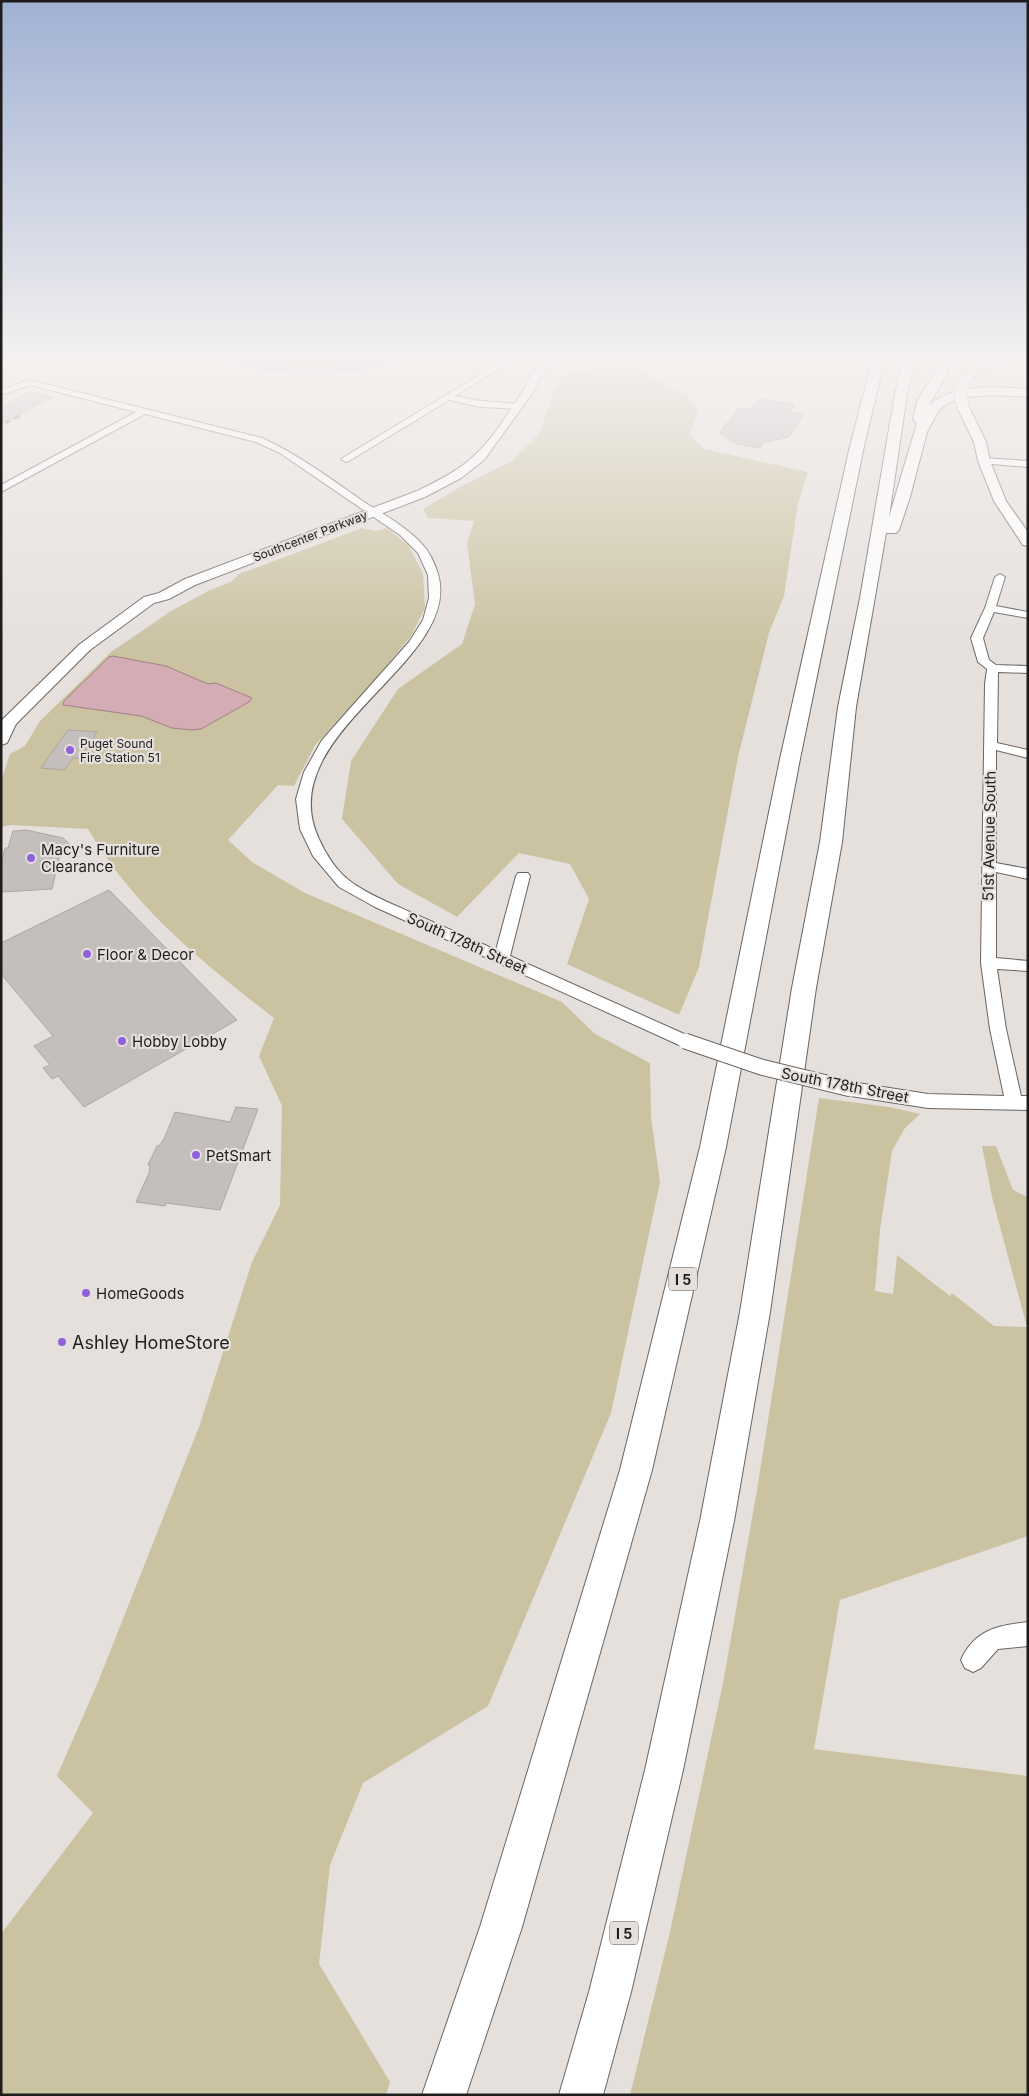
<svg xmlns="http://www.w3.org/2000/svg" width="1029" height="2096" viewBox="0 0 1029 2096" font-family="Inter,sans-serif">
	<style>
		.green { fill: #cbc2a2 }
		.water { fill: #d4acb3; stroke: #9e8186 }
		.building { fill: #c4bebd; stroke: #aca6a5 }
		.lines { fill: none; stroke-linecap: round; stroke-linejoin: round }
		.minor-casing { stroke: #696562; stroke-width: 2 }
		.major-casing { stroke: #696562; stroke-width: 2 }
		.highway-casing { stroke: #696562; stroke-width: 2 }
		.minor { fill: #fff; fill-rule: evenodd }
		.major { fill: #fff; fill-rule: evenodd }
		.highway { fill: #fff; fill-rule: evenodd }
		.rail-casing { stroke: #7d7977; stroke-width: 3 }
		.rail { stroke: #e6e0dd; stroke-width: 2; stroke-dasharray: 5; stroke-linecap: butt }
		.minor-bridge-casing { stroke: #696562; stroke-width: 17; stroke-linecap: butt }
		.major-bridge-casing { stroke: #696562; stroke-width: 13; stroke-linecap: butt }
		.minor-bridge { stroke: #fff; stroke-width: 15 }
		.major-bridge { stroke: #fff; stroke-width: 12 }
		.poi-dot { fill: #9061da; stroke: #e6e0dd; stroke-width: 2 }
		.labels { text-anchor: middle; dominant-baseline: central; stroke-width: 4.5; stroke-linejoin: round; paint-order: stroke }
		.far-street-label { font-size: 12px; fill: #1f1d1c; stroke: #e6e0dd }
		.far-poi-label { font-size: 12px; fill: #1f1d1c; stroke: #e6e0dd; text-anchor: start }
		.shield { fill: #e6e0dd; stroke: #5b5856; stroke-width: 1 }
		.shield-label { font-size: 14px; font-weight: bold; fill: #1f1d1c }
		.street-label { font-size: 15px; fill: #1f1d1c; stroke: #e6e0dd }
		.poi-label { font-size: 15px; fill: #1f1d1c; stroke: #e6e0dd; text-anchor: start }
		.near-poi-label { font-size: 18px; fill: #1f1d1c; stroke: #e6e0dd; text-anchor: start }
	</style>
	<rect width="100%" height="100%" fill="#e6e0dd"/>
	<g class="green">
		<path d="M254,358H373L312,364Z"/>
		<path d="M599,369L639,370L687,396L699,411L689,434L704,449L808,472L798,504L784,596L769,633L738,757L699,967L679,1015L567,964L589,899L570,864L519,853L457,917L398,884L342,819L351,761L398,689L462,644L475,604L467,544L474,521L428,518L423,509L460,487L512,461L539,434L552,396L563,375Z"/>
		<path d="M362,528L375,531L387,528L408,545L423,573L425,608L411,636L367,689L315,745L294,786L278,785L228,840L252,862L305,893L562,1002L595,1034L650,1063L651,1117L660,1182L611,1413L488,1706L363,1783L330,1865L319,1964L390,2082L386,2095H1V1934L93,1813L57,1776L98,1682L199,1427L252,1262L280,1205L282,1106L259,1056L274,1018C203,963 134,908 88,829L12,825L1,827V781L10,754L25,746L40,721L111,652L171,611L210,590L231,582L239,574Z"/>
		<path d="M819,1098L889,1107L920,1114L905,1128L892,1151L880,1230L875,1291L893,1294L897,1255L950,1296L952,1293L994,1326L1027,1327L992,1197L982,1146H996L1013,1190L1028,1197V1536L840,1600L814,1749L1028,1776V2095H630L670,1932L724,1678L757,1490Z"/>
	</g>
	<g class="water">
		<path d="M210,358H254L312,364L373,358H412C354,378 268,377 210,358Z"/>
		<path d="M113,656L166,666L208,684L216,683L252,698L249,702L201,729L192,730L172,728L141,716L63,705L64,701L109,657Z"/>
	</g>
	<g class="building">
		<path d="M31,392L53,397L1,423V407Z"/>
		<path d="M759,399L795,404L790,412L804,414L789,437L764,442L760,448L737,444L720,433L738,408L751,409Z"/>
		<path d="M68,730L97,732L80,759L73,758L64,770L41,768Z"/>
		<path d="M26,830L63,838L73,847L60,854L52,889L1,892V864L5,848H8L13,831Z"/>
		<path d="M109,890L237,1020L84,1107L58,1076L52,1079L43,1068L50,1065L34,1046L53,1036L1,974V943Z"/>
		<path d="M236,1107L258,1109L220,1210L166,1203L165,1206L136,1202L149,1173L150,1165H148L157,1146H159L164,1139L175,1112L230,1122Z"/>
	</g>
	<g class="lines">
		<defs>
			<g id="minor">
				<path d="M507,358H517L455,396L481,401L518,404L522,407L521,409L481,407L449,400L349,461L346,462L341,459Z"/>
				<path d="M29,380L262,438C299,455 331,479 364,502C386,516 411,529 427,550C431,556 436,567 438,574C464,663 269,733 319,839C325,853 337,872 350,881C367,894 390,903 410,912C439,925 468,937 496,950L516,876L518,873H528L530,876L510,956L691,1037L693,1041L691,1045L685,1047L679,1045L375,907L339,887L313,856L300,829L296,799L304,772L322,740L409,642L423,620L429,598L428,575L418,553L400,535L280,453L256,442L145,414L1,492V485L136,412L30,385L1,395V390Z"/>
				<path d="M984,458L1028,461V467L981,463L979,461Z"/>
				<path d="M1000,574L1005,577L996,606L1028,612V618L994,612L983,638L989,660L996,665L1028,666V673L998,672L997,743L1028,750V758L996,750V863L1028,869V879L996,872V958L1028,961V971L997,969L1006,1029L1021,1096H1028V1110L928,1108L851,1096L845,1094L843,1089L845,1084L851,1082L928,1094L1004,1096L990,1029L981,963L985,684L987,669L978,662L971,638L985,608L995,577Z"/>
				<path d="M1028,1622V1646L998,1649L981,1668L973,1672L965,1668L961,1660C974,1630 998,1625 1028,1622Z"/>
			</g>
			<g id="major">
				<path d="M543,358H554L537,383L538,385L484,460L461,478L425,497L195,585L169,599L154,603L90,650L16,724L7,743L1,745V722L3,719L80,644L144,597L159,593L185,579L417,491C437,481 459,471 476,454C496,435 511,408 527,385L526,383Z"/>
				<path d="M990,358H1008L978,372L967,386H959L958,384C965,370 975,363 990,358Z"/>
				<path d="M963,404L969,407L986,442L990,461L1006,501L1028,532V546L1023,545L994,501L978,461L974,442L957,407Z"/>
			</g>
			<g id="highway">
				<path d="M873,358H885L864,446L800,759L726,1147L652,1470L522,1927L466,2095H422L480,1927L620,1470L700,1147L780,759L850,446Z"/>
				<path d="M906,358H918L912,371L907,394L889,517L917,423L913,420L917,401L944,358H956L929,405C957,383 994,387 1028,389V397L992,395L967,397L948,403L939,410L927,432L910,497L899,530L896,533H886L856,707L842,842L816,988L770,1312L734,1521L683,1770L631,1992L603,2095H559L589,1992L645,1770L700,1521L740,1312L792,988L820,842L838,707L860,598L895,394L900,371Z"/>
			</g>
		</defs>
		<use href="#minor" class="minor-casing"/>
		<use href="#major" class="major-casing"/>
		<use href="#highway" class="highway-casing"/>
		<use href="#minor" class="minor"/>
		<use href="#major" class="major"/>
		<use href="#highway" class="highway"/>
		<defs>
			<path id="rail" d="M1,425L19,416"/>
		</defs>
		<use href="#rail" class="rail-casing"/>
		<use href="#rail" class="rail"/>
		<defs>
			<path id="minor-bridge" d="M685,1041L761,1067L851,1089"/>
			<path id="major-bridge" d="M963,384L960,394L963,407"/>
		</defs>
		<use href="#minor-bridge" class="minor-bridge-casing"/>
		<use href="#major-bridge" class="major-bridge-casing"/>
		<use href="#minor-bridge" class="minor-bridge"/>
		<use href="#major-bridge" class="major-bridge"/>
	</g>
	<linearGradient id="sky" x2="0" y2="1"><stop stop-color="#a0b1d3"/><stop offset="0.55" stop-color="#f4f1f0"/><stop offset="1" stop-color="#f4f1f0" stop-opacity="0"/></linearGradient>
	<rect width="1029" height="652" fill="url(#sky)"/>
	<g class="poi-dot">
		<circle cx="70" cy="750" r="5"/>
		<circle cx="31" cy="858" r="5"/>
		<circle cx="87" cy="954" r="5"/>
		<circle cx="122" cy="1041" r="5"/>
		<circle cx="196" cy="1155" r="5"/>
		<circle cx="86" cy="1293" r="5"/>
		<circle cx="62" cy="1342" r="5"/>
	</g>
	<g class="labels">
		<g class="far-street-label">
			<text transform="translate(310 536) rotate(-21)">Southcenter Parkway</text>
		</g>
		<g class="far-poi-label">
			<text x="80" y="743">Puget Sound<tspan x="80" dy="14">Fire Station 51</tspan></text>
		</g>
		<g class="shield">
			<rect x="669" y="1267.5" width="28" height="23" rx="4"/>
			<rect x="610" y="1921.5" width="28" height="23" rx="4"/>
		</g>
		<g class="shield-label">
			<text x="683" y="1279">I 5</text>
			<text x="624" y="1933">I 5</text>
		</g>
		<g class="street-label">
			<text transform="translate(989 836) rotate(-89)">51st Avenue South</text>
			<text transform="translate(467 943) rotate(24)">South 178th Street</text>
			<text transform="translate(845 1085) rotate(11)">South 178th Street</text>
		</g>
		<g class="poi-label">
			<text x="41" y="849">Macy's Furniture<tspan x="41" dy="17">Clearance</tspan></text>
			<text x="97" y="954">Floor &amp; Decor</text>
			<text x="132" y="1041">Hobby Lobby</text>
			<text x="206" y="1155">PetSmart</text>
			<text x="96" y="1293">HomeGoods</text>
		</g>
		<g class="near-poi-label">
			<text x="72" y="1342">Ashley HomeStore</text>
		</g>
	</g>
	<rect width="1029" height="2096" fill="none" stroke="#1f1d1c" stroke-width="5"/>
</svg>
